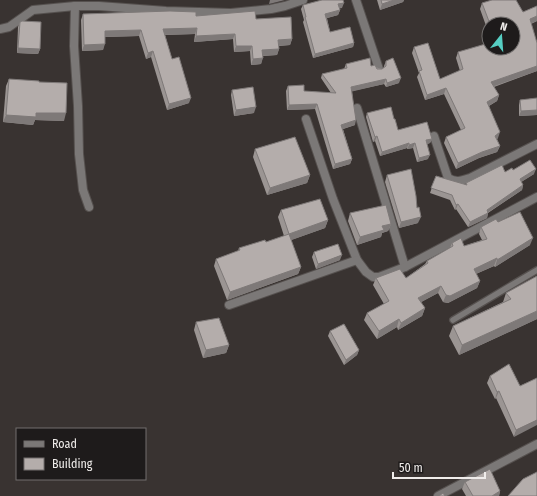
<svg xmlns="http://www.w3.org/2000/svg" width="537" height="496" viewBox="0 0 537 496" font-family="'Fira Sans Condensed',sans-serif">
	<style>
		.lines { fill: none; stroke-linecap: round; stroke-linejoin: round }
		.lane-casing { stroke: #56514f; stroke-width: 8 }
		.street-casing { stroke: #56514f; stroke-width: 10 }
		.lane { stroke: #7b7877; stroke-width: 5.5 }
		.street { stroke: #7b7877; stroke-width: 8 }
		.wall { fill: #9b9593 }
		.shaded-wall { fill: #7e7978 }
		.building { fill: #b4adab; stroke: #7e7978 }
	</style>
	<rect width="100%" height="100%" fill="#393331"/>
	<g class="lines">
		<defs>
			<path id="lane" d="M453,320L537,270"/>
			<g id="street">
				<path d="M356,0L379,69"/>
				<path d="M75,6L74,46L78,106L79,154L83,190L89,207"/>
				<path d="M0,29L9,27L33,10L75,6H99L166,11L231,13L271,9L285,6L303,0"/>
				<path d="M357,108L405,267"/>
				<path d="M306,119L333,199L357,260L366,272L373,277H379L405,267L537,197"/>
				<path d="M434,136L448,178C456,183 461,181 470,178L537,144"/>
				<path d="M229,305L357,260"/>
				<path d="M438,496L537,444"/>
			</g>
		</defs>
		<use href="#lane" class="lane-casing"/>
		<use href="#street" class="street-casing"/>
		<use href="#lane" class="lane"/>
		<use href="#street" class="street"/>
	</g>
	<g class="wall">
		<path d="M377,0H404L403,2L380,10Z"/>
		<path d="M482,3L523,12L537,6V21L531,24L537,43V71L494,87L499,95L497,101L489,106L498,138L497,139L500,146L497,152L479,158L456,169L444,143L446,137L461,130L444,94L425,100L417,77L419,73L412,53L414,47L440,79L460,71L456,58L458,52L489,48L513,24H489V34L480,9Z"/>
		<path d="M303,5L342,8H339L340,10L338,15L327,18L330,32L354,43L353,47L313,58L303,22L304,20L301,9Z"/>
		<path d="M83,14L196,16L256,19L292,39L290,45L279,46V49L277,55L263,56L261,64L251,65L250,51L234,52L233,39L194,42L195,34L165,35L172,59L189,103L167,110L151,57L146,59L139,36L105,37L103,50L82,51L81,20Z"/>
		<path d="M20,22L40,49L38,54L17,53L18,27Z"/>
		<path d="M386,61L399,83L386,87L384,84L352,91L355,125L343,129L352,159L350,164L333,169L315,109L287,110L286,91L288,86L304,91L331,93L321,78L322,74L344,69L346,64L371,66L382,69L384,68V66Z"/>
		<path d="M9,79L39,82L64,121L35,120L33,125L3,122L6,86Z"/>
		<path d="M232,90L254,113L234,116L231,95Z"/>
		<path d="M537,98V115L519,116V105L520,100Z"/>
		<path d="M367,113L394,119L398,130L432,139L430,143L427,144L428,159L417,162L413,148L407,149V148L380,156L375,141L373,142L366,117Z"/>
		<path d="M255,149L310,175L307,183L267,195L253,157Z"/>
		<path d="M513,170L534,174L521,182L523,185L522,190L488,213L487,218L468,227L456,209L455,210L450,200L430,193L436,176L466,185V183L505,172Z"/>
		<path d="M387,175L418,223L399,228L385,182Z"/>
		<path d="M281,210L328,220L325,228L291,240L301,267L298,274L227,300L214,266L216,259L238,251L239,248L266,242L284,236L278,217Z"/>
		<path d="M350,213L391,224L388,231L382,233L381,237L357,245L348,221Z"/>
		<path d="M498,222L530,245L495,267L494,266L476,274L480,281L477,288L448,303L443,302L438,293L421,302L425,308L422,316L398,330L397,327L377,339L364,320L367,313L384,304L373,285L376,278H406L425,264L427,261L450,248L452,243L464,246L482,240L479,234L481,227Z"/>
		<path d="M314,252L340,260L316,269L312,257Z"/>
		<path d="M537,276V319L459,355L449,336L453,326L503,302L506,293Z"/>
		<path d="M196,322L229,345L226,353L203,358L194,330Z"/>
		<path d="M330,331L359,350L357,355L344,365L328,336Z"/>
		<path d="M490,376L520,386L537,378L514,437L496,398L495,399L487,383Z"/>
		<path d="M465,482L500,491L499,496H466L462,489Z"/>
	</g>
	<g class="shaded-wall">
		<path d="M270,0H285L269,4Z"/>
		<path d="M394,0H404L403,2L380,10L382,4Z"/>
		<path d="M344,3L342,8L337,9L338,4Z"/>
		<path d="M340,10L338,15L324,19L325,14Z"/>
		<path d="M537,16V21L527,25L530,19Z"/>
		<path d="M197,28L195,34L161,35L163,29Z"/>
		<path d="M141,30L139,36L103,37L105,31Z"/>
		<path d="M235,34L233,39L194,42L196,36Z"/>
		<path d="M292,39L290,45L276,46L278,40Z"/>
		<path d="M354,43L353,47L313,58L315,54Z"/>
		<path d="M105,44L103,50L82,51L84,45Z"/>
		<path d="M236,46H252L250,51L234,52Z"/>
		<path d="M18,48L40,49L38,54L17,53Z"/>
		<path d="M279,49L277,55L260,56L262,50Z"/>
		<path d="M153,51L151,57L146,59L148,53Z"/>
		<path d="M263,58L261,64L251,65L253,59Z"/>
		<path d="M537,66V71L489,88L491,82Z"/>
		<path d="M401,78L399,83L386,87L387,83Z"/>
		<path d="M386,79L384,84L350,92L351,87Z"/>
		<path d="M446,88L444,94L425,100L427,95Z"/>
		<path d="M499,95L497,101L485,108L487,102Z"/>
		<path d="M191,98L189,103L167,110L169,104Z"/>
		<path d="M317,104L315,109L287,110L289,105Z"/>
		<path d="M256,107L254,113L234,116L236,110Z"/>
		<path d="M537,110V115L519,116L521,111Z"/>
		<path d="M36,113H66L64,121L35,120L33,125L3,122L6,115Z"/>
		<path d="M356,120L355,125L340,130L341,125Z"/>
		<path d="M500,132L498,138L493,141L495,136Z"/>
		<path d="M377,136L375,141L373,142L375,137Z"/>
		<path d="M432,139L430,143L424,145L426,140Z"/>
		<path d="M409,143L407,148L380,156L382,152Z"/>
		<path d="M415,143L413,148L407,149L409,145Z"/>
		<path d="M500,146L497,152L479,158L456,169L458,163L482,152Z"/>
		<path d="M430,155L428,159L417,162L419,158Z"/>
		<path d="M352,159L350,164L333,169L335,164Z"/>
		<path d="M536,169L534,174L518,184L520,179Z"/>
		<path d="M310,175L307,183L267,195L270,188Z"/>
		<path d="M523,185L522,190L487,213H488L487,218L468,227L470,222Z"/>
		<path d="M458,204L456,209L455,210L456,205Z"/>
		<path d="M421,217L418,223L399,228L401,222Z"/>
		<path d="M328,220L325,228L286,242L289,234Z"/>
		<path d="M391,224L388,231L382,233L381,237L357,245L360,237L382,226Z"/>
		<path d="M533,238L530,245L495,267L497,260Z"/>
		<path d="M342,255L340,260L316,269L318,264Z"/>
		<path d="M497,258L494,266L471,276L474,269Z"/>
		<path d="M301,267L298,274L227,300L230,292Z"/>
		<path d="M480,281L477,288L448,303L443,302L446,295Z"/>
		<path d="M441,286L438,293L416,305L418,298Z"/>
		<path d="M425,308L422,316L398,330L401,323Z"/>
		<path d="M537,311V319L459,355L462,345Z"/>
		<path d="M399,319L397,327L377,339L379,331Z"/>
		<path d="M229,345L226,353L203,358L206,350Z"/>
		<path d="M359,350L357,355L344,365L346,360Z"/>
		<path d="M499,391L496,398L495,399L497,392Z"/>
		<path d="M537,420V425L514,437L516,430Z"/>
		<path d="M500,491L499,496H492Z"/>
	</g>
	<g class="building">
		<path d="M322,0H343L344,3L338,4L340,10L325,14L330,32L350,27L354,43L315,54L305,17H306L303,5Z"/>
		<path d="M381,0H394L382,4Z"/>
		<path d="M492,0H516L523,12L537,6V16L530,19L537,43V66L491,82L499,95L487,102L500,132L495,136L500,146L482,152L458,163L446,137L465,128L446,88L427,95L419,71L422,70L414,47L428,43L440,79L463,69L458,52L489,43V48H513V24H490L482,3Z"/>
		<path d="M170,11L196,12V16L255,11L256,19L291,17L292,39L278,40L279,49L262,50L263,58L253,59L252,46H236L235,34L196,36L197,28L163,29L172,59L179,57L191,98L169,104L153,51L148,53L141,30L105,31V44L84,45L83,14Z"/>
		<path d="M22,21L41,22L40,49L18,48L20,22Z"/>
		<path d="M370,58L371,66L375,65L377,69H382L386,66V61L393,58L401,78L387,83L386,79L351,87L356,120L341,125L352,159L335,164L317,104L289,105L288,86L304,85V91L336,93L322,74L347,68L346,64Z"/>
		<path d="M9,79L39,81V82L67,83L66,113H36V117L6,115Z"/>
		<path d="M253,87L256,107L236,110L232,90Z"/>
		<path d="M537,98V110L521,111L520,100Z"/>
		<path d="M391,107L394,119H395L398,130L427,122L432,139L426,140L430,155L419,158L415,143L409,145V143L382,152L377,136L375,137L367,113Z"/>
		<path d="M295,137L310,175L270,188L255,149Z"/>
		<path d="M530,160L536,169L520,179L523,185L487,210L488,213L470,222L458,204L456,205L452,195L431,188L436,176L467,185L466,183L502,165L505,172L512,168L513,170Z"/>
		<path d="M411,169L416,196L417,208L419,207L421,217L401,222L387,175Z"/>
		<path d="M320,199L328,220L289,234L281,210Z"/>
		<path d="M386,205L391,224L382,226L384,230L360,237L350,213Z"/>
		<path d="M520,212L533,238L497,260V258L474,269L480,281L450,296L446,295L441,286L418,298L425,308L401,323L399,319L379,331L367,313L389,301L376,278L400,269L406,278L428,263L427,261L453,246L452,243L461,238L464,246L487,239L481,227L496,219L498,222Z"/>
		<path d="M289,234L301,267L230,292L216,259L240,250L239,248L265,240L266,242Z"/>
		<path d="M338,244L342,255L318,264L314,252Z"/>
		<path d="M537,276V311L462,345L453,326L511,299L506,293Z"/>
		<path d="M219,318L229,345L206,350L196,322Z"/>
		<path d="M344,324L359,350L346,360L330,331Z"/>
		<path d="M509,364L520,386L537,378V420L516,430L499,391L497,392L490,376Z"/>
		<path d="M490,469L500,491L492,496H473L465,482Z"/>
		<path d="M537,472V496H508L523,479Z"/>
		<path d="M443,493L445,496H439Z"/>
	</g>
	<rect x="16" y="428" width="130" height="52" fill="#1e1b1b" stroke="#726f6e"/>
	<rect x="24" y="441" width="20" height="6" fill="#7b7877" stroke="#726f6e"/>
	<text x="52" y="448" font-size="12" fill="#f0edeb">Road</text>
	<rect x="24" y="458" width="20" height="12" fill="#b4adab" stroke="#726f6e"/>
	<text x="52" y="468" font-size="12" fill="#f0edeb">Building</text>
	<g transform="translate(501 36) rotate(17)"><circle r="19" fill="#1e1b1b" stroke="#726f6e"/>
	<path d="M0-3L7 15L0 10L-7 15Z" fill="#56cec3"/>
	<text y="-6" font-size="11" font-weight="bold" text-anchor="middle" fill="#f0edeb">N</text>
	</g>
	<path d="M393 472v6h92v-6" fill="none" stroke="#f0edeb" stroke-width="2"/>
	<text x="399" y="472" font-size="12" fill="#f0edeb" stroke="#1e1b1b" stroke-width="3" paint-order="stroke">50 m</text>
</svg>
